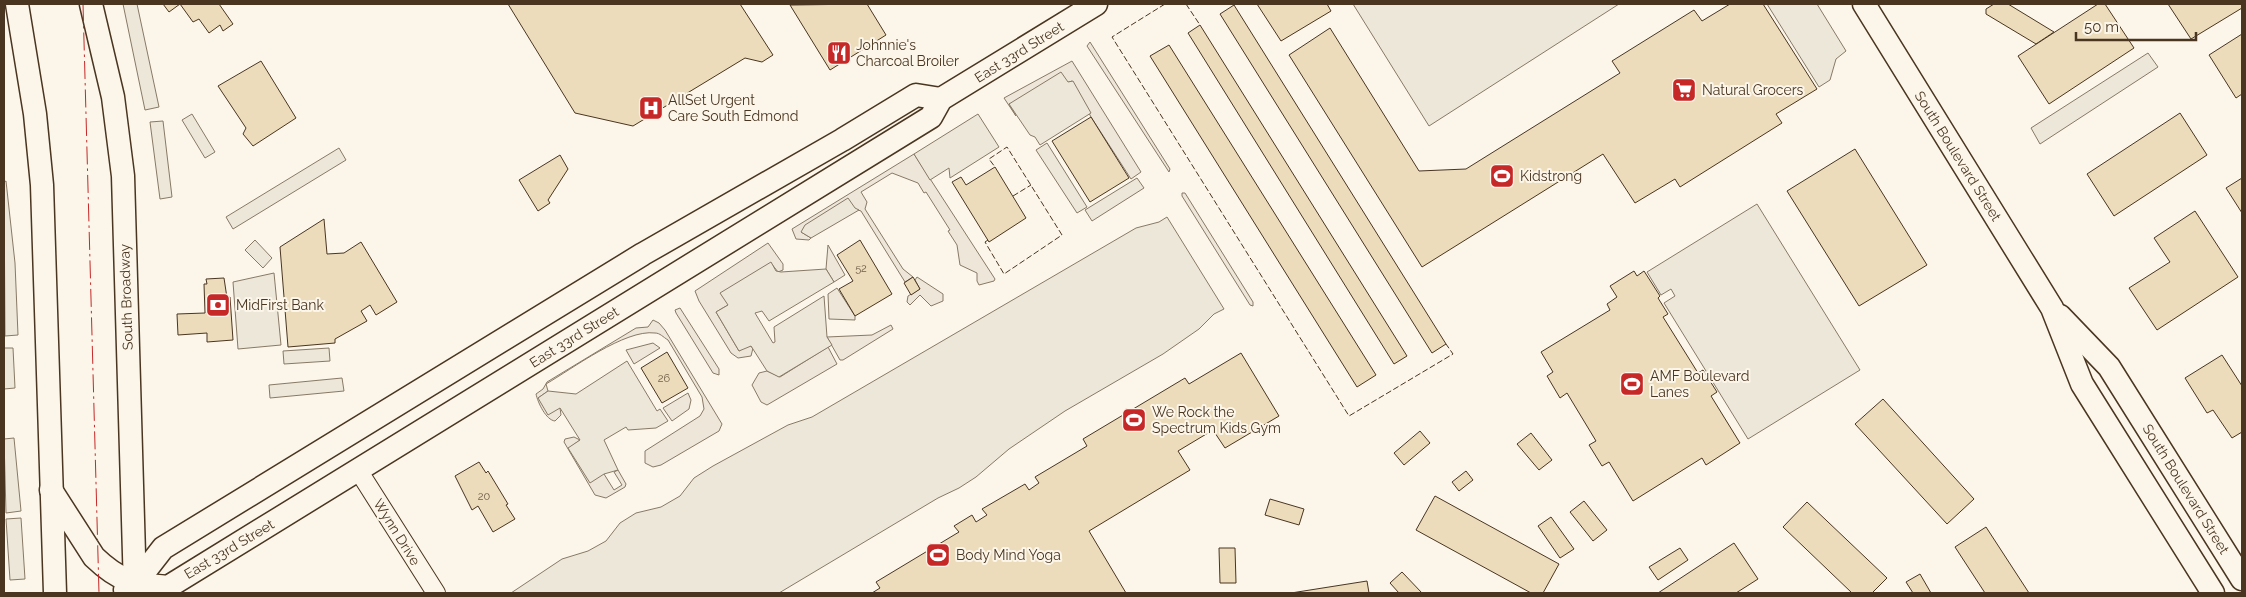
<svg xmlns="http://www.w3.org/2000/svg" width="2246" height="597" viewBox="0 0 2246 597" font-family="Raleway,sans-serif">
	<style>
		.green { fill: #ede6d9; stroke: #887966 }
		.parking { fill: #ede7d9; stroke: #887966 }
		.building { fill: #ecdcbc; stroke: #4a3520 }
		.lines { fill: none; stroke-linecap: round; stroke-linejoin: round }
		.minor-casing { stroke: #4a3520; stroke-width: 20 }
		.major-casing { stroke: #4a3520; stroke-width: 25 }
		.minor { stroke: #fbf6e9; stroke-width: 18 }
		.major { stroke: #fbf6e9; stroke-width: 22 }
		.fence { stroke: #4a3520; stroke-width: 1; stroke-dasharray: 6 2.5; stroke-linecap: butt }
		.power { stroke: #c62828; stroke-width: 1; stroke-dasharray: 18 4 2.5 4; stroke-linecap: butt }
		.labels { text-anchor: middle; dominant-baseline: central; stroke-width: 4; stroke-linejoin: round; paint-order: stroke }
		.number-label { font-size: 11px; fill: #725f47 }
		.poi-label { font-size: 14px; fill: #4a3520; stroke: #fbf6e9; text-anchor: start }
		.street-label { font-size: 14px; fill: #4a3520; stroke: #fbf6e9 }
	</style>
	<rect width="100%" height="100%" fill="#fbf6e9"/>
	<g class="green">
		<path d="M1090,42L1170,169L1169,172L1087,46Z"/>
		<path d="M1072,61L1141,172L1131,179L1091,117L1072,81L1009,104L1016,116L1004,98Z"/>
		<path d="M914,154L995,279L994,281L979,285L977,281V273L960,265L957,245L948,231L950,230L926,192L924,193L918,183L892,173L861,192L867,202L865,209L903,269L913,277L905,282L861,211L855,209L801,232L811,238L809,240L796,239L792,229Z"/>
		<path d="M1182,193H1185L1253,302V306L1250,305L1182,196Z"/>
		<path d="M768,243L783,264V270L778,272L771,263L728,305L716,312L739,351L749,345L753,348L751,356L738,358L731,353L699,301L695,291Z"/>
		<path d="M828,245L845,275L834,282L826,269Z"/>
		<path d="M917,277L943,294V301L931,306L920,295L910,305L907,302L908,296L920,289L915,280Z"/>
		<path d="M837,288L855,316V320L829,319L828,294Z"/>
		<path d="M680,308L719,369V375L713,373L676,313L675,310Z"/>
		<path d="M653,320L659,323L665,330L722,424L719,431L661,465L653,467L645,463V451L700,416L704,409L702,397L668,340C663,337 660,333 655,333C625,329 572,369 546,384L548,391L538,398L560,408L561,415L555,421C546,420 538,403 536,394L543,389L547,382L636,328L648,327Z"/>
		<path d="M891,325L893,329L843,360H840L827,337L872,335Z"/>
		<path d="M653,343L660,348L634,364L626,350Z"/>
		<path d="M828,347L837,364L767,405L761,402L752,385L759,373L767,371L780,377Z"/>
		<path d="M688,393L691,400L689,409L672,421L663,408Z"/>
		<path d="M574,437L580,440L569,448L604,474L614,490L622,485L614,472L618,470L626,484L625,487L606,498L595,495L564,442L565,439Z"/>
	</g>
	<g class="parking">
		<path d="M123,4H137L159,107L145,110Z"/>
		<path d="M1353,4H1619L1429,126Z"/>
		<path d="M1767,4H1817L1846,51L1836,59L1830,80L1819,87Z"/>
		<path d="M2148,53L2158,67L2040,144L2031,128Z"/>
		<path d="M1061,72L1068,82L1073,81L1091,113L1040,145L1035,137L1030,135L1009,104Z"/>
		<path d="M192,114L215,152L205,158L182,120Z"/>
		<path d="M978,114L999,147L950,178L949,168L930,180L914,154Z"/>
		<path d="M163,121L172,197L160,199L150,122Z"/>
		<path d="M1047,143L1087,207L1077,213L1036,150Z"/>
		<path d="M339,148L346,160L233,229L226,217Z"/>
		<path d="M1137,178L1144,188L1092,221L1085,210Z"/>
		<path d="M6,181L15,263L18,335L5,336L4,182Z"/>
		<path d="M848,198L855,208L859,210L811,238L801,232L805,225Z"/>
		<path d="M1757,204L1860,370L1748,439L1664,303L1675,296L1671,289L1661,295L1647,272Z"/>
		<path d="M1167,217L1224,309L1214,314L1199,329L1163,354L1065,411L1009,449L976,477L959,488L938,498L779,593H511L562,559L588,551L606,541L620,523L636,513L661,507L680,496L694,478L713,466L788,425L812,417L1136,228L1159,222Z"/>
		<path d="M255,240L272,258L263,268L245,250Z"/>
		<path d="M771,262L776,271L781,272L826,269L834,282L769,321L762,311L755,313L773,343L775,342L774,327L824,296L827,337L832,345L779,377L767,371L751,346L739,351L716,312L728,305L720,293Z"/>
		<path d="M274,273L281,345L238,349L233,282Z"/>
		<path d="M4,348H13L15,388L4,389Z"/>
		<path d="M329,348L330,361L284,364L283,351Z"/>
		<path d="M627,361L657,411L660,409L668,421L656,428L628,430L626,427L604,440L618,470L604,474L590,483L568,448L580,440L560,408L548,415L538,398L548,391L576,394Z"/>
		<path d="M342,378L344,391L270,398L269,385Z"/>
		<path d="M14,438L21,511L6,513L4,439Z"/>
		<path d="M21,518L25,579L10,580L6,519Z"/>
	</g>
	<g class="building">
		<path d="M163,4H180L169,12Z"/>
		<path d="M180,4H219L233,24L223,31L220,25L209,33L199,19L193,22Z"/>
		<path d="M508,4H740L773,55L762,62L745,58L633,126L575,113Z"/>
		<path d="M867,4L886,35L830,70L790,5Z"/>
		<path d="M1257,4H1327L1331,11L1281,41Z"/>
		<path d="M1730,4H1763L1817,89L1776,114L1782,123L1680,187L1675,179L1635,203L1603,154L1422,267L1289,55L1330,28L1419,171L1466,169L1620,73L1612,61L1694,10L1702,21Z"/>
		<path d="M1994,4H2008L2054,32L2036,44L1986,14V9Z"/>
		<path d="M2098,4H2105L2134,48L2049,104L2018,56Z"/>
		<path d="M2168,4H2242V8L2191,39Z"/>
		<path d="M1234,5L1446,344L1432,353L1220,14Z"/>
		<path d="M1200,25L1407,356L1394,364L1188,33Z"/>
		<path d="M2242,34V94L2236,98L2209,55Z"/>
		<path d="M1169,45L1376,375L1357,387L1150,56Z"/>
		<path d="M261,61L296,118L253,146L243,134L246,128L218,86Z"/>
		<path d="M2180,113L2207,155L2114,216L2087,174Z"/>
		<path d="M1091,117L1129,178L1090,202L1052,141Z"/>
		<path d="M1855,149L1927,265L1859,306L1787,191Z"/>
		<path d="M560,155L568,169L548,200L550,203L538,211L519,180Z"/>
		<path d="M995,167L1026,218L989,242L952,182L961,177L966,185Z"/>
		<path d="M2242,178V213L2226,188Z"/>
		<path d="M2195,211L2238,277L2157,330L2129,288L2170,262L2154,238Z"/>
		<path d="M324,219L327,254L344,253L361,242L397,302L376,315L370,305L361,311L367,321L335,339V343L288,347L280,247Z"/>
		<path d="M860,240L892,294L855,316L839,289L853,281L837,255Z"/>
		<path d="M1634,271L1637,276L1644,271L1660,296L1658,298L1668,314L1663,317L1698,373L1703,370L1717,392L1711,396L1740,443L1706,465L1702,458L1633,501L1609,462L1602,466L1589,445L1596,441L1567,393L1560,398L1547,376L1553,372L1541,352L1610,310L1607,304L1617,297L1610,286Z"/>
		<path d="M913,277L920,289L911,295L904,283Z"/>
		<path d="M224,278L227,298L230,297L233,340L207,342V333L178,335L177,314L205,313L204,284H207L206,279Z"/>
		<path d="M667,352L688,388L662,403L641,368Z"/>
		<path d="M1241,353L1279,416L1225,448L1213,430L1178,451L1190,470L1089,531L1126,593H872L880,588L876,582L959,532L954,526L972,515L976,522L987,515L982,509L1025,484L1029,490L1039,483L1035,477L1087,446L1083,439L1185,378L1189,384Z"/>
		<path d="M2222,355L2242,386V432L2232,438L2213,410L2207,413L2185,378Z"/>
		<path d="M1883,399L1974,499L1947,524L1855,424Z"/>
		<path d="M1420,431L1430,443L1404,465L1394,453Z"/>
		<path d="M1531,433L1552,460L1539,470L1517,444Z"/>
		<path d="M479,462L486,473L488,471L508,504L506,505L515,519L493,532L478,506L472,510L455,476Z"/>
		<path d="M1466,471L1473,480L1459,491L1452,482Z"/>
		<path d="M1435,496L1559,564L1543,593H1531L1416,530Z"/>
		<path d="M1270,499L1304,509L1299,525L1265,515Z"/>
		<path d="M1584,501L1607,530L1593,541L1570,512Z"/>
		<path d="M1807,502L1887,578L1872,593H1852L1783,527Z"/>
		<path d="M1551,517L1574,549L1560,558L1538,526Z"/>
		<path d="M1986,527L2029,593H1985L1955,547Z"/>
		<path d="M1734,543L1758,579L1736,593H1658Z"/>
		<path d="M1219,548H1235L1236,583H1220Z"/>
		<path d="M1680,548L1688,560L1658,580L1649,567Z"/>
		<path d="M1402,572L1422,593H1399L1390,583Z"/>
		<path d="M1920,574L1931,593H1913L1906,582Z"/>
		<path d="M1367,581L1369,593H1291Z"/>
	</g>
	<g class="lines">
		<defs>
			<path id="minor" d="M358,470L436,593"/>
			<g id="major">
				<path d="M17,4L35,114L42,185L55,593"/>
				<path d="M91,4L113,97L123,176L135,589"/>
				<path d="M1864,4L2052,308L2082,384L2213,593"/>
				<path d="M2060,316L2109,367L2242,579"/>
				<path d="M51,490L94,557C119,581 133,584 168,587L931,117L941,99L1096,4"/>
				<path d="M125,590L135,584L163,548L643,254L842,140L916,95L941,99"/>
			</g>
		</defs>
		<use href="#minor" class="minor-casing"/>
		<use href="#major" class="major-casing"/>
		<use href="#minor" class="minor"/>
		<use href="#major" class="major"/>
		<g class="fence">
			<path d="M1165,4L1112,37L1349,416L1453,354L1446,344"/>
			<path d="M1186,4L1200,25"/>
			<path d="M1013,196L1031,185"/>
			<path d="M988,240L985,242L1004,274L1062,235L1007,147L989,159L995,167"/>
		</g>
		<path class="power" d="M83,4L99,593"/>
	</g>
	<defs>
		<symbol id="restaurant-square" viewBox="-11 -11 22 22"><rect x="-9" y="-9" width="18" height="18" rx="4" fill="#c62828" stroke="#fbf6e9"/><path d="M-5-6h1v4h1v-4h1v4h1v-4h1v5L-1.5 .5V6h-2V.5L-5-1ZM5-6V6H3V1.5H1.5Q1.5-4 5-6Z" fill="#fff"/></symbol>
		<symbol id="supermarket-square" viewBox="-11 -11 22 22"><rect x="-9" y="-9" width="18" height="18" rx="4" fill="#c62828" stroke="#fbf6e9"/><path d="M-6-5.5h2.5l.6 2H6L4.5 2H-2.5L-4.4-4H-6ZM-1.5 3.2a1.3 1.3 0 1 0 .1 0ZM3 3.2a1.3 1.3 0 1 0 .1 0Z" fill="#fff"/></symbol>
		<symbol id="hospital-square" viewBox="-11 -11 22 22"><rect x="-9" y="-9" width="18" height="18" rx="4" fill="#c62828" stroke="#fbf6e9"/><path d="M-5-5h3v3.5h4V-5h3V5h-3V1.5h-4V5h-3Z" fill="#fff"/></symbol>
		<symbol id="stadium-square" viewBox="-11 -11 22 22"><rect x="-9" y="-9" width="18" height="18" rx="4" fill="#c62828" stroke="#fbf6e9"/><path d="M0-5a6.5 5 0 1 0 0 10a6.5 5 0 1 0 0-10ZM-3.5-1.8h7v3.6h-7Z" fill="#fff"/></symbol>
		<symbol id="bank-square" viewBox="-11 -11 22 22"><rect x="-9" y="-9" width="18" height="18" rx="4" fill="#c62828" stroke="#fbf6e9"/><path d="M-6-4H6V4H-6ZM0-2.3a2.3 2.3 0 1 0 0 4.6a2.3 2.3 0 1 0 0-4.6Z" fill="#fff"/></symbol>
	</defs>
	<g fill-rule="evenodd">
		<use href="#restaurant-square" x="825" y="39" width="28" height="28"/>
		<use href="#supermarket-square" x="1670" y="76" width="28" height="28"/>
		<use href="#hospital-square" x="637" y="94" width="28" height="28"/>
		<use href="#stadium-square" x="1488" y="162" width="28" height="28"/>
		<use href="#bank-square" x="204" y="291" width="28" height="28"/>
		<use href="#stadium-square" x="1618" y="370" width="28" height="28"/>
		<use href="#stadium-square" x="1120" y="406" width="28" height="28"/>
		<use href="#stadium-square" x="924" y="541" width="28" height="28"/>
	</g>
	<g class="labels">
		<g class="number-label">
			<text x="861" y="268">52</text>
			<text x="664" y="378">26</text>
			<text x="484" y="496">20</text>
		</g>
		<g class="poi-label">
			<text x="856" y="45">Johnnie's<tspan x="856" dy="16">Charcoal Broiler</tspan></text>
			<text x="1702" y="90">Natural Grocers</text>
			<text x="668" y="100">AllSet Urgent<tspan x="668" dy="16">Care South Edmond</tspan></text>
			<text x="1520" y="176">Kidstrong</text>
			<text x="236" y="305">MidFirst Bank</text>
			<text x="1650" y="376">AMF Boulevard<tspan x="1650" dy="16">Lanes</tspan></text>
			<text x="1152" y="412">We Rock the<tspan x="1152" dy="16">Spectrum Kids Gym</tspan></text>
			<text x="956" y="555">Body Mind Yoga</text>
		</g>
		<g class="street-label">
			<text transform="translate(1019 52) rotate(-32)">East 33rd Street</text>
			<text transform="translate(1958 156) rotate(58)">South Boulevard Street</text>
			<text transform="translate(126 297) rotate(-92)">South Broadway</text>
			<text transform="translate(574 337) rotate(-32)">East 33rd Street</text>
			<text transform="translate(2186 489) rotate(58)">South Boulevard Street</text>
			<text transform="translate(397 532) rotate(58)">Wynn Drive</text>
			<text transform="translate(229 549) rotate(-31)">East 33rd Street</text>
		</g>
	</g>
	<rect width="2246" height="597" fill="none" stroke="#4a3520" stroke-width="10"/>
	<path d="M2076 32v8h120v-8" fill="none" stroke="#4a3520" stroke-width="2.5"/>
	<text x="2084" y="32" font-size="15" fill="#4a3520" stroke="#fbf6e9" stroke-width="4" paint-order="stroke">50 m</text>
</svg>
